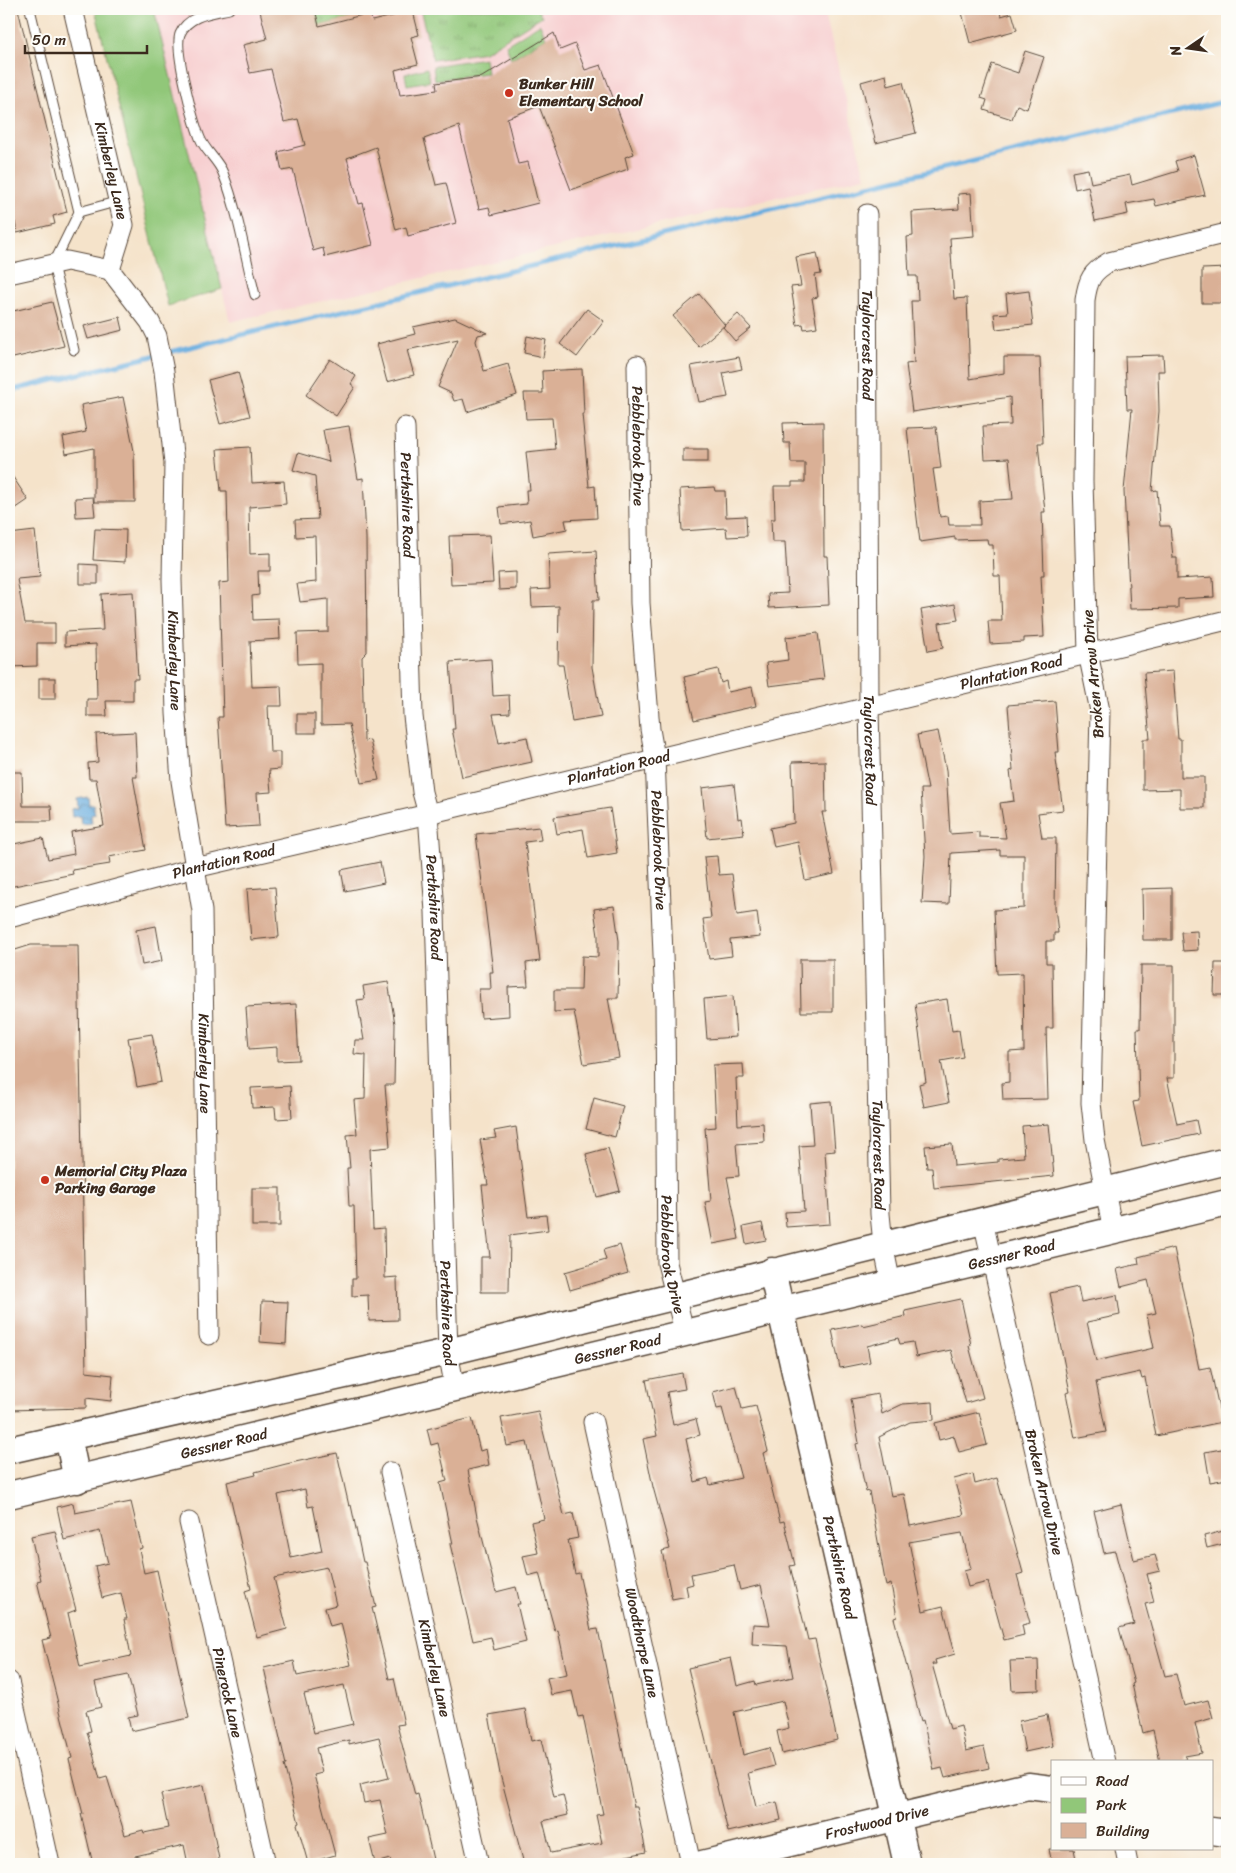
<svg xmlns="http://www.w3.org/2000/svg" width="1236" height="1873" viewBox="0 0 1236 1873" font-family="Sriracha,sans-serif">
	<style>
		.built { fill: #f7cfd0 }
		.grass { fill: url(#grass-tufts); stroke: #66784c }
		.green { fill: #91c779; stroke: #66784c }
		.water { fill: url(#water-waves); stroke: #526c7e }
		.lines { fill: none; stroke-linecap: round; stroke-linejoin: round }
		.stream { stroke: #69addf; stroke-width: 5 }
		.building { fill: #dab096; fill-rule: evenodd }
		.lane-casing { stroke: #574638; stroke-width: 11 }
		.street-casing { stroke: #574638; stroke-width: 21 }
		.secondary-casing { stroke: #574638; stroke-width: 29 }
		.lane { stroke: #fff; stroke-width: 9 }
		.street { stroke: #fff; stroke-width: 19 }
		.secondary { stroke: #fff; stroke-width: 26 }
		.poi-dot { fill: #c8321e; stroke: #fdfcf7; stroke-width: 2 }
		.labels { text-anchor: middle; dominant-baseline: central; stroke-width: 4; stroke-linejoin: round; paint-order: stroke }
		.poi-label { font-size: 15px; font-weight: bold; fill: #3b2a1e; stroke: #fdfcf7; text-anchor: start }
		.street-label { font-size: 15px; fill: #3b2a1e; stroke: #fdfcf7 }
	</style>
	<defs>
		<pattern id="grass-tufts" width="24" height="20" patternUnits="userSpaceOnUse" patternTransform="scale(1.25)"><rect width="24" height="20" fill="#91c779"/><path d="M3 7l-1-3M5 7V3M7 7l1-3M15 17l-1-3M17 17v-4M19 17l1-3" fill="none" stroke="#78a263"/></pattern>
		<pattern id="water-waves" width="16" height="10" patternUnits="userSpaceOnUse" patternTransform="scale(1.25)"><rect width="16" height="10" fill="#69addf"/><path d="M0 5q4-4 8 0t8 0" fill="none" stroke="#588db4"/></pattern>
	</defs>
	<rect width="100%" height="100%" fill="#fdfcf7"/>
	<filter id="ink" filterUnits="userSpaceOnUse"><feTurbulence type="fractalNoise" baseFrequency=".02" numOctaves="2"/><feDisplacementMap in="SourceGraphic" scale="10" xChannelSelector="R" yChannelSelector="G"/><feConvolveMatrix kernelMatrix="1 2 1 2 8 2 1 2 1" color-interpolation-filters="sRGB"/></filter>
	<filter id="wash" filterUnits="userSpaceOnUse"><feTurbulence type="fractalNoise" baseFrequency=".0096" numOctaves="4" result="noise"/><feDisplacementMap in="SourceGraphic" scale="20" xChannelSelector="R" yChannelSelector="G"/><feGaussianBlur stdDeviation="1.12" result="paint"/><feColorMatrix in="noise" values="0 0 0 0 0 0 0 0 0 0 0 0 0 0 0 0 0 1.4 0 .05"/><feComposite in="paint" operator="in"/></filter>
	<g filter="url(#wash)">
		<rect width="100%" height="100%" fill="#f5e3ca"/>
		<path class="built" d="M154,9H824L865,177L230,322Z"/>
		<g class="grass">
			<path d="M315,9H368L370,13L319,26Z"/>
			<path d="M420,9H537L542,16L485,52L433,60Z"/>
			<path d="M540,24L546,38L511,59L506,45Z"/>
			<path d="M485,58L487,73L435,80L433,66Z"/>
			<path d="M427,68L430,81L407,85L405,74Z"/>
		</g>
		<path class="green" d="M95,9H154L222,289L168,306Z"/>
		<path class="water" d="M88,797L89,805L93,804L95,814L91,815L92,823L81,824L80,816L72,817L71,809L78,808L77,799Z"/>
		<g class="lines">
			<g class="stream">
				<path d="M165,353L1227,101"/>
				<path d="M9,391L157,355"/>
			</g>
		</g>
		<g id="blocks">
			<g class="building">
				<path d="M9,9H18L67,212L53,216L55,224L17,233L15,222L9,224Z"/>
				<path d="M270,9H315L319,26L370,13L372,21L413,11L419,35L411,37L418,64L395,70L400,95L437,90L436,83L482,77L554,33L560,50L575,44L585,70L601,65L634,154L625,157L628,169L571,190L539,106L507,118L518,164L528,162L538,203L491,215L489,207L479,209L459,126L424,139L436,185L446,183L456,223L408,236L406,227L396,230L376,147L347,158L359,204L363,203L373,245L325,257L323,248L313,251L293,169L282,171L278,152L305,145L298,119L284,122L271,69L250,73L243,45L267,39L260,11Z"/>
				<path d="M961,9H999L1001,16L1012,13L1017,30L970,43Z"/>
				<path d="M1025,51L1044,57L1027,109L1017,105L1012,119L984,110L987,100L981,98L992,64L1018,73Z"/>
				<path d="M886,75L888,86L903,82L916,133L876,143L861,82Z"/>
				<path d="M1194,155L1205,195L1156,206L1154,199L1126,204L1128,214L1095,221L1088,186L1075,189L1072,172L1088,169L1091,183L1130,175L1132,185L1178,171L1175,161Z"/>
				<path d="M971,193L974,236L950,238L954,299L967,298L970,379L1004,373V357H1040L1043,443H1038L1045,512H1042L1044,575H1041L1044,637L1024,638V642L990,644L988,621H1002L1000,576H994L993,545H988L987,539L955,540V537L920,542L914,494L907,428L936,427L941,468L933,469L940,517L948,516L949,525H980L979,501L1013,499L1009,458L985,459L983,426L1011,425L1010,397L912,412L906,364L914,363L911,301H918L917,276H909L907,237L913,236L912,212L959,209L958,194Z"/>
				<path d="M817,253L821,274L815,275L818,297L812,298L817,327L804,329L803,324L797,325L791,287L801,286L796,257Z"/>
				<path d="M1227,268V303H1202V269Z"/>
				<path d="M1029,291L1033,325L996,329L994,314L1008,313L1006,294Z"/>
				<path d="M699,294L725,325L699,347L673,316Z"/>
				<path d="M52,302L64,346L9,359V312Z"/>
				<path d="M587,309L604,321L577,357L560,344Z"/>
				<path d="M738,314L751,328L735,341L723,327Z"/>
				<path d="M120,317L123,330L88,339L84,326Z"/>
				<path d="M455,318L487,333L478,335L476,341L484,371L508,364L517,395L467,412L463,399L454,401L451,393L438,387L458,339L407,350L414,375L387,382L377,344L415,334L413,327Z"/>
				<path d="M527,336L546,340L543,357L524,353Z"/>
				<path d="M1163,355L1164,371H1158L1159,411L1152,491L1157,490L1160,526H1170L1173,558H1177V579L1213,577L1214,597L1178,599V608L1130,609L1124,491L1132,409H1127L1125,356Z"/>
				<path d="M739,357L742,369L723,373L728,397L699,402L691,366Z"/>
				<path d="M330,359L356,376L351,384L355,387L336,416L306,395Z"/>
				<path d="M582,369L584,414H582L589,487L595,486L597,518L565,520L567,529L533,536L530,520L501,524L499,507L527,504L526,490H530L526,452L555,449L552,418L526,419L524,393H543L542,371Z"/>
				<path d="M238,372L250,416L220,424L208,380Z"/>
				<path d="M123,397L134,451L135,502H94V448L66,454L63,437L86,432L81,405Z"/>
				<path d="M823,422L824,556H827L829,605L769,608L768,594L788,593L785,542H772L771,519H775L774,486H792V482H805V463H791L790,443H784L783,423Z"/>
				<path d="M349,426L358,479L363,478L366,538L367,652L362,657L364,741L370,740L379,780L361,783L349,724L321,725V663L298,664L297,633L328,632V599L300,602L297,584L316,582L315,536L296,537L295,520L318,519L315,476L293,470L298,453L329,462L323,430Z"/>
				<path d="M250,447L252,483L284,481L286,504L249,507L250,554L270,553V571H258L259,595L252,596L253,620L279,619L280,639L250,641L252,687L281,686L282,706H268L270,752H280V769L269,770L271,792L257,793L259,826L225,828L218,717H223L219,583L229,582L227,491H221L217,449Z"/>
				<rect x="683" y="449" width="25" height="13"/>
				<path d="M9,471L28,500L9,513Z"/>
				<path d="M714,487L715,491H725L726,517L746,516L747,536L727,537L726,528L682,531L680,489Z"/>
				<path d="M93,497L95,516L76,517L75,498Z"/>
				<path d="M95,529L126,530L125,562L93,560Z"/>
				<path d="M35,531L40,577L17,579L25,623H55V643H37V666L9,667V534Z"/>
				<path d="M490,535L493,583L451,585L449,536Z"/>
				<path d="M596,551L599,600H593L592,667L601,717L572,722L563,665H558L559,606L532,607L531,590L550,589L548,554Z"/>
				<path d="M80,564L98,565V584H80Z"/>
				<path d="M516,572V589L499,590L498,573Z"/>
				<path d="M133,592L138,679H133V701H106L107,716H87V699H97L96,644L65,646V632L103,630L101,594Z"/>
				<path d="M955,604L958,620L939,623L943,648L928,651L921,610Z"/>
				<path d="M818,633L824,679L769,686L766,663L788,660L786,637Z"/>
				<path d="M491,659L493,696L509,695L510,713L493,714L499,743L527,737L532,762L462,777L452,729H455L450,662Z"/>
				<path d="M718,669L721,683L726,681L728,692L752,687L756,706L694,720L684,677Z"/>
				<path d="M1173,671L1178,739H1181V777H1204V808H1180V789L1143,790V739H1150L1144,673Z"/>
				<rect x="39" y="678" width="16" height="21"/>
				<path d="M1055,701L1059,752H1055L1063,810L1038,813L1042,838H1056L1055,907L1058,933H1054V941H1046V963H1052L1053,1028H1046L1048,1099L1003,1100L1002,1083L1009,1082V1052L1024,1051L1023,973L997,974L994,910L1024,908V855H1000V850L951,853L949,904L922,903L925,856L921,789H928L917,735L938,731L946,770L950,834L979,832V837L1006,838L1000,803L1014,801L1010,771L1013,770L1008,705Z"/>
				<rect x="297" y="714" width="18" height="19"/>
				<path d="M135,732L137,777H133L146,850L109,857L110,864L72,870L73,874L9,887V845L43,838L48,859L74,854L71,832L104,826L96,779H89L88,763L98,762L96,734Z"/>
				<path d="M825,761L826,812H822L834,874L805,880L798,842L774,847L770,828L794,823L792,762Z"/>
				<path d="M9,772H22L23,806H51L52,821H9Z"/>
				<path d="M734,784L738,819L742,818L744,834L707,838L702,788Z"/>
				<path d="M610,808L617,853L588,858L583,829L557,834L554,817Z"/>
				<path d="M539,827L541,840L525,842L540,961L526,963L528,986L508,987L509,1016L481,1018L479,989H491L490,972H493L476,834Z"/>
				<path d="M717,856L719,875L732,874L737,915L757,912L760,937L730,940L732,956L709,959L703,919L711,918L704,857Z"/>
				<path d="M380,862L384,883L345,891L341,870Z"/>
				<path d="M275,887L279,937L251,940L247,889Z"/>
				<path d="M1172,888V940H1143L1142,889Z"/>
				<path d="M614,906L619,941L618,998H608L619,1058L584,1064L574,1011L554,1012V990H581L582,956L598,957V936L594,909Z"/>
				<path d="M156,926L162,961L142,965L136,930Z"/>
				<path d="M1197,931L1198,950L1183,951L1181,932Z"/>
				<path d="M31,945H78L86,1372L113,1375L111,1401L86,1398V1408L9,1410V952Z"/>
				<path d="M800,959H833V1012H801Z"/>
				<path d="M1215,963H1227V995H1214Z"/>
				<path d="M1141,965H1174V1078H1167L1177,1124L1196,1120L1199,1134L1142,1146L1133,1102L1139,1101L1137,1029H1140Z"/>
				<path d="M388,982L395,1024L394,1085H385L390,1147L370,1149L373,1229L384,1228L385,1278L397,1277L398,1320L369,1321L368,1295L352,1296V1279H356L354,1206H349L347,1168H350L347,1135L357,1134L354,1100L365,1099L366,1055L354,1054L355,1040H364L357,1000L365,999L363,986Z"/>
				<path d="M733,996L736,1037L707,1039L704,999Z"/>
				<path d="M947,999L952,1031L959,1030L963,1057L941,1061L949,1102L924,1107L919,1084L926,1082L915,1004Z"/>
				<path d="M296,1004L299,1060L277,1061V1047L249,1049L246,1007Z"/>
				<path d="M152,1034L161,1082L137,1087L128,1038Z"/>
				<path d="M743,1064L744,1078H736L738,1125L763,1123L764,1142L736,1144L739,1176L727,1177L739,1239L713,1244L705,1202L711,1201L705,1128L716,1127L713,1065Z"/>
				<path d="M290,1086L292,1118L276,1119L275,1107L252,1108L251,1088Z"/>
				<path d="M594,1098L623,1106L615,1137L586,1129Z"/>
				<path d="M831,1101L835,1151L825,1152L830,1224L786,1227L785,1212L804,1211L799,1146L813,1145L810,1103Z"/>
				<path d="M1049,1124L1054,1176L934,1188L932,1168H927L925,1146L952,1144L954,1166L998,1162V1159L1024,1157L1022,1126Z"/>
				<path d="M516,1127L528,1217L546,1215L548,1230L510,1235L509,1292H481V1257H490L482,1185H488L480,1140L496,1138L494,1131Z"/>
				<path d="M608,1148L620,1191L597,1197L586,1154Z"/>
				<rect x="252" y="1188" width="28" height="38"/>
				<path d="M762,1223L766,1240L746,1244L743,1227Z"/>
				<path d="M620,1245L628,1273L570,1290L565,1272L606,1260L603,1250Z"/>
				<path d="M1174,1248L1199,1369L1210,1367L1222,1422L1156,1436L1145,1378L1142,1379L1140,1372L1096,1382L1106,1432L1075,1438L1066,1393L1070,1392L1050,1293L1078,1287L1081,1302L1117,1295L1120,1315L1087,1322L1096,1361L1154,1348L1147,1315L1156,1313L1148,1280L1121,1287L1117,1269L1139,1264L1138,1257Z"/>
				<path d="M961,1299L971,1345L969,1346L983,1398L966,1403L951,1350L916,1357L913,1342L900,1344L898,1338L867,1346L870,1362L840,1368L832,1330L862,1324L863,1326L906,1316L905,1311Z"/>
				<path d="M262,1301L288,1302L286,1344L260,1342Z"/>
				<path d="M682,1373L685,1389L667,1392L673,1425L696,1419L700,1435L686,1439L695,1482L708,1478L710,1485L741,1478L722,1408L717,1409L713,1392L736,1386L742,1409L756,1406L768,1451L763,1453L780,1522L784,1521L795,1565L790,1566L808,1640L815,1639L837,1740L782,1754L777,1731L789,1728L783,1701L734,1712L743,1755L769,1748L774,1766L748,1773L756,1807L777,1802L781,1820L728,1832L688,1668L731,1658L737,1686L755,1681L756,1685L793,1677L787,1646L752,1644L753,1624L770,1625L761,1585L740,1590L734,1565L691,1574L693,1584L686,1586L688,1596L672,1599L662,1551L670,1549L653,1487L643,1439L657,1436L646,1380Z"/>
				<path d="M878,1394L882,1414L903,1404L933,1402L934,1420L910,1422L879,1437L891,1496L904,1494L910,1526L964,1515L954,1479L973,1474L975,1484L997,1478L1023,1573L1017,1575L1030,1623L1022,1625L1024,1635L1004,1640L988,1582L968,1587L964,1571L971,1569L962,1533L909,1542L923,1611L943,1606L955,1654L935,1660L936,1664H932L950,1729L961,1726L966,1751L984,1747L989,1768L945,1778L942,1768L934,1770L923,1720L921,1721L894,1618L897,1617L891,1584L886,1586L869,1491L866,1492L856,1444L859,1443L851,1399Z"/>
				<path d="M538,1411L564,1515L573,1513L578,1538L568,1540L575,1574L579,1573L591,1630L598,1629L634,1807H637L646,1852L588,1864H524L500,1774L489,1715L525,1709L531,1741L541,1739L554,1797L563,1795L568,1815L543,1821L551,1853L602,1843L596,1815L603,1814L583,1716L578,1717L572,1691L551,1695L547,1678L567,1674L558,1630L555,1631L539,1573L528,1576L523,1556L538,1553L531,1522L544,1519L527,1442L507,1446L501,1418Z"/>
				<path d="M979,1412L987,1445L959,1452L954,1436L939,1440L935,1423Z"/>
				<path d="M472,1418L480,1451L486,1449L489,1465L468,1470L477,1517L496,1592L516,1587L520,1604H517L526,1642L494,1650L491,1637L473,1641L450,1544H453L440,1483L447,1481L438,1443L431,1445L427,1429Z"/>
				<path d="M1227,1448V1479L1210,1482L1205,1452Z"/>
				<path d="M337,1453L349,1506L351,1505L363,1562H365L376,1607L372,1608L389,1679L394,1678L404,1724L397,1725L415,1795L418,1794L434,1864H392L390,1859L375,1863L369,1839L388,1835L380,1800L364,1803L360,1785L389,1778L379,1737L349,1744V1740L316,1748L322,1773L314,1775L335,1855L308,1863L297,1824L299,1823L284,1765H286L264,1668L294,1661L297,1676L351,1665L341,1623L330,1626L325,1608L336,1605L327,1567L274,1578L287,1629L257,1637L245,1591L251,1589L227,1482L256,1475L255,1472L286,1464ZM305,1489L308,1507L313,1506L322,1551L291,1558L278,1495ZM344,1685L353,1724L314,1733L304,1694Z"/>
				<path d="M131,1502L142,1548L139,1549L144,1573L157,1570L189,1718L131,1731L128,1717L138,1715L128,1675L95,1682L101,1707L86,1711L91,1731L87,1732L100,1779L107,1777L125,1835L143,1830L144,1833L168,1828L161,1794L204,1785L220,1864H188L184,1845L135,1856L137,1864H93L81,1814H83L69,1759L72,1758L42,1640L51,1638L37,1581L41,1580L31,1536L55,1531L76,1610L68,1613L80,1667L131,1656L124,1619H127L121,1593L102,1598L95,1566L108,1563L100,1531L64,1540L57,1507L73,1503L75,1513Z"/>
				<path d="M1121,1504L1134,1560L1155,1555L1160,1571L1147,1574L1154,1602L1145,1604L1165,1676L1176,1674L1184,1706L1208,1700L1213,1718L1195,1723L1202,1753L1185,1756L1186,1762H1160L1153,1730L1143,1733L1132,1684L1134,1683L1119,1628L1134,1624L1115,1551L1104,1553L1094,1511Z"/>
				<path d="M1227,1530V1543L1207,1548L1204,1536Z"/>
				<path d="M1038,1660L1039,1690L1012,1691L1010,1661Z"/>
				<path d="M1047,1715L1053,1746L1025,1752L1019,1721Z"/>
				<path d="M1049,1849H1074L1077,1864H1052Z"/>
			</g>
		</g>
	</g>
	<g filter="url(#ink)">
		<use href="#blocks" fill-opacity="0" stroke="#574638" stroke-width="1"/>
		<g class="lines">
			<defs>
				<g id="lane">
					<path d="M30,9L79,212L53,265L74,350"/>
					<path d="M229,9C212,13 188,15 180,34C174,50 193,120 200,138C205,151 218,160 223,173C238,211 245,255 255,295"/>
					<path d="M79,212L119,201"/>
				</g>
				<g id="street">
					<path id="s1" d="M73,9L124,225L110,270L150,322L157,336L164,371L174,463L172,580L176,713L181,781L202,911L209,1335"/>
					<path id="s2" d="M867,214L869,707L880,1214L883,1244L891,1284"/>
					<path d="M9,274L67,261L110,270"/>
					<path id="s3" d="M637,365L640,603L650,729L655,758L665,1004L667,1263L685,1334"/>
					<path id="s4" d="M405,427L413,716L422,792L428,814L435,912L448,1352L455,1389"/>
					<path id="s5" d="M9,918L195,868L428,814L1227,620"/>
					<path id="s6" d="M983,1221L1105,1762"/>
					<path d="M1113,1231L1095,1140L1091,1103L1100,711L1088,653L1083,481L1085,300C1088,279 1092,272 1109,262L1227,233"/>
					<path id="s7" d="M593,1422L691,1864"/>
					<path id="s8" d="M390,1472L479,1864"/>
					<path id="s9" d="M189,1522L266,1864"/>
					<path d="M9,1681L50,1864"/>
					<path d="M1125,1849L1128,1864"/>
				</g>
				<g id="secondary">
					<path id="s10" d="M772,1271L907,1864"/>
					<path d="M68,1437L77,1480"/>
					<path d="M9,1450L448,1352L1227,1161"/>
					<path id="s11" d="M9,1495L1227,1203"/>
					<path d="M1212,1831L1227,1833"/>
					<path id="s12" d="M702,1864L1028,1786L1052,1789"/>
				</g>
			</defs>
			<use href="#lane" class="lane-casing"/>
			<use href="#street" class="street-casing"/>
			<use href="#secondary" class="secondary-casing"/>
			<use href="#lane" class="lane"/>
			<use href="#street" class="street"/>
			<use href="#secondary" class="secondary"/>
		</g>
	</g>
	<g class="poi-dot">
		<circle cx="509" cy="93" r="5"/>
		<circle cx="45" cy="1180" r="5"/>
	</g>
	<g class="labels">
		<g class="poi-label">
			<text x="519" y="84">Bunker Hill<tspan x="519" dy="17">Elementary School</tspan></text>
			<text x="55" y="1171">Memorial City Plaza<tspan x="55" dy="17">Parking Garage</tspan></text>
		</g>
		<g class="street-label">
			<text stroke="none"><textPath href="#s1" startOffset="166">Kimberley Lane</textPath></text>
			<text stroke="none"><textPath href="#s2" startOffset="131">Taylorcrest Road</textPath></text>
			<text stroke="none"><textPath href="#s3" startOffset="81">Pebblebrook Drive</textPath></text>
			<text stroke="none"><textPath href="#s4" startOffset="78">Perthshire Road</textPath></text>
			<text stroke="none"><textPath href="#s1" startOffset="676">Kimberley Lane</textPath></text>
			<text stroke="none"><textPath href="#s5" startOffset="1032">Plantation Road</textPath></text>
			<text transform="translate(1093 674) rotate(-95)">Broken Arrow Drive</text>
			<text stroke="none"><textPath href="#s2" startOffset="536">Taylorcrest Road</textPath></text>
			<text stroke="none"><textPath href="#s5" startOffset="628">Plantation Road</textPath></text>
			<text stroke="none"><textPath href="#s3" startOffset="486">Pebblebrook Drive</textPath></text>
			<text stroke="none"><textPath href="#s5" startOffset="222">Plantation Road</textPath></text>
			<text stroke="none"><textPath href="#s4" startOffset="482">Perthshire Road</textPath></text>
			<text stroke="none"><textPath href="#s1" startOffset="1081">Kimberley Lane</textPath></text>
			<text stroke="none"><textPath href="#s2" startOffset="941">Taylorcrest Road</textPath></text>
			<text stroke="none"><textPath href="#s3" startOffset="891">Pebblebrook Drive</textPath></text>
			<text stroke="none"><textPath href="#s11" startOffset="1031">Gessner Road</textPath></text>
			<text stroke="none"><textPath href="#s4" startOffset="888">Perthshire Road</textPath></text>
			<text stroke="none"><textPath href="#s11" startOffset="626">Gessner Road</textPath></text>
			<text stroke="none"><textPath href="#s11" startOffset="221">Gessner Road</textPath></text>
			<text stroke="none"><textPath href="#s6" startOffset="278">Broken Arrow Drive</textPath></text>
			<text stroke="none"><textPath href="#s10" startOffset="304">Perthshire Road</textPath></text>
			<text stroke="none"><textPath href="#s7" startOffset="226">Woodthorpe Lane</textPath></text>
			<text stroke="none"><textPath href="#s8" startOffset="201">Kimberley Lane</textPath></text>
			<text stroke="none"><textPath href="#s9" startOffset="175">Pinerock Lane</textPath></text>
			<text stroke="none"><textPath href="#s12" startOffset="180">Frostwood Drive</textPath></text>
		</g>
	</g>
	<rect width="1236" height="1873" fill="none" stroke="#fdfcf7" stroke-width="30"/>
	<rect x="1051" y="1760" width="162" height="90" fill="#fdfcf7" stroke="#afa8a0"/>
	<rect x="1061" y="1777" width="25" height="8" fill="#ffffff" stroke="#afa8a0"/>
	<text x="1096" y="1786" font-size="15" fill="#3b2a1e">Road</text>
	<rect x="1061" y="1798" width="25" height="15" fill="#91c779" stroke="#afa8a0"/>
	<text x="1096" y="1810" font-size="15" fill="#3b2a1e">Park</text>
	<rect x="1061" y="1823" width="25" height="15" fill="#dab096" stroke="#afa8a0"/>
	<text x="1096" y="1836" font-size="15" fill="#3b2a1e">Building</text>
	<g transform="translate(1188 48) rotate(257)" stroke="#fdfcf7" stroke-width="4" paint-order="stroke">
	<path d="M0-4L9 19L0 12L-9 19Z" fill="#3b2a1e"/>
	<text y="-8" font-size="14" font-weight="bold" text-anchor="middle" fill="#3b2a1e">N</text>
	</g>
	<path d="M25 45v8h122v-8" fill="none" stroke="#3b2a1e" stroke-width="2.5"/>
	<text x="32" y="45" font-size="15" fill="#3b2a1e" stroke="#fdfcf7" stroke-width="4" paint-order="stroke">50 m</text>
</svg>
